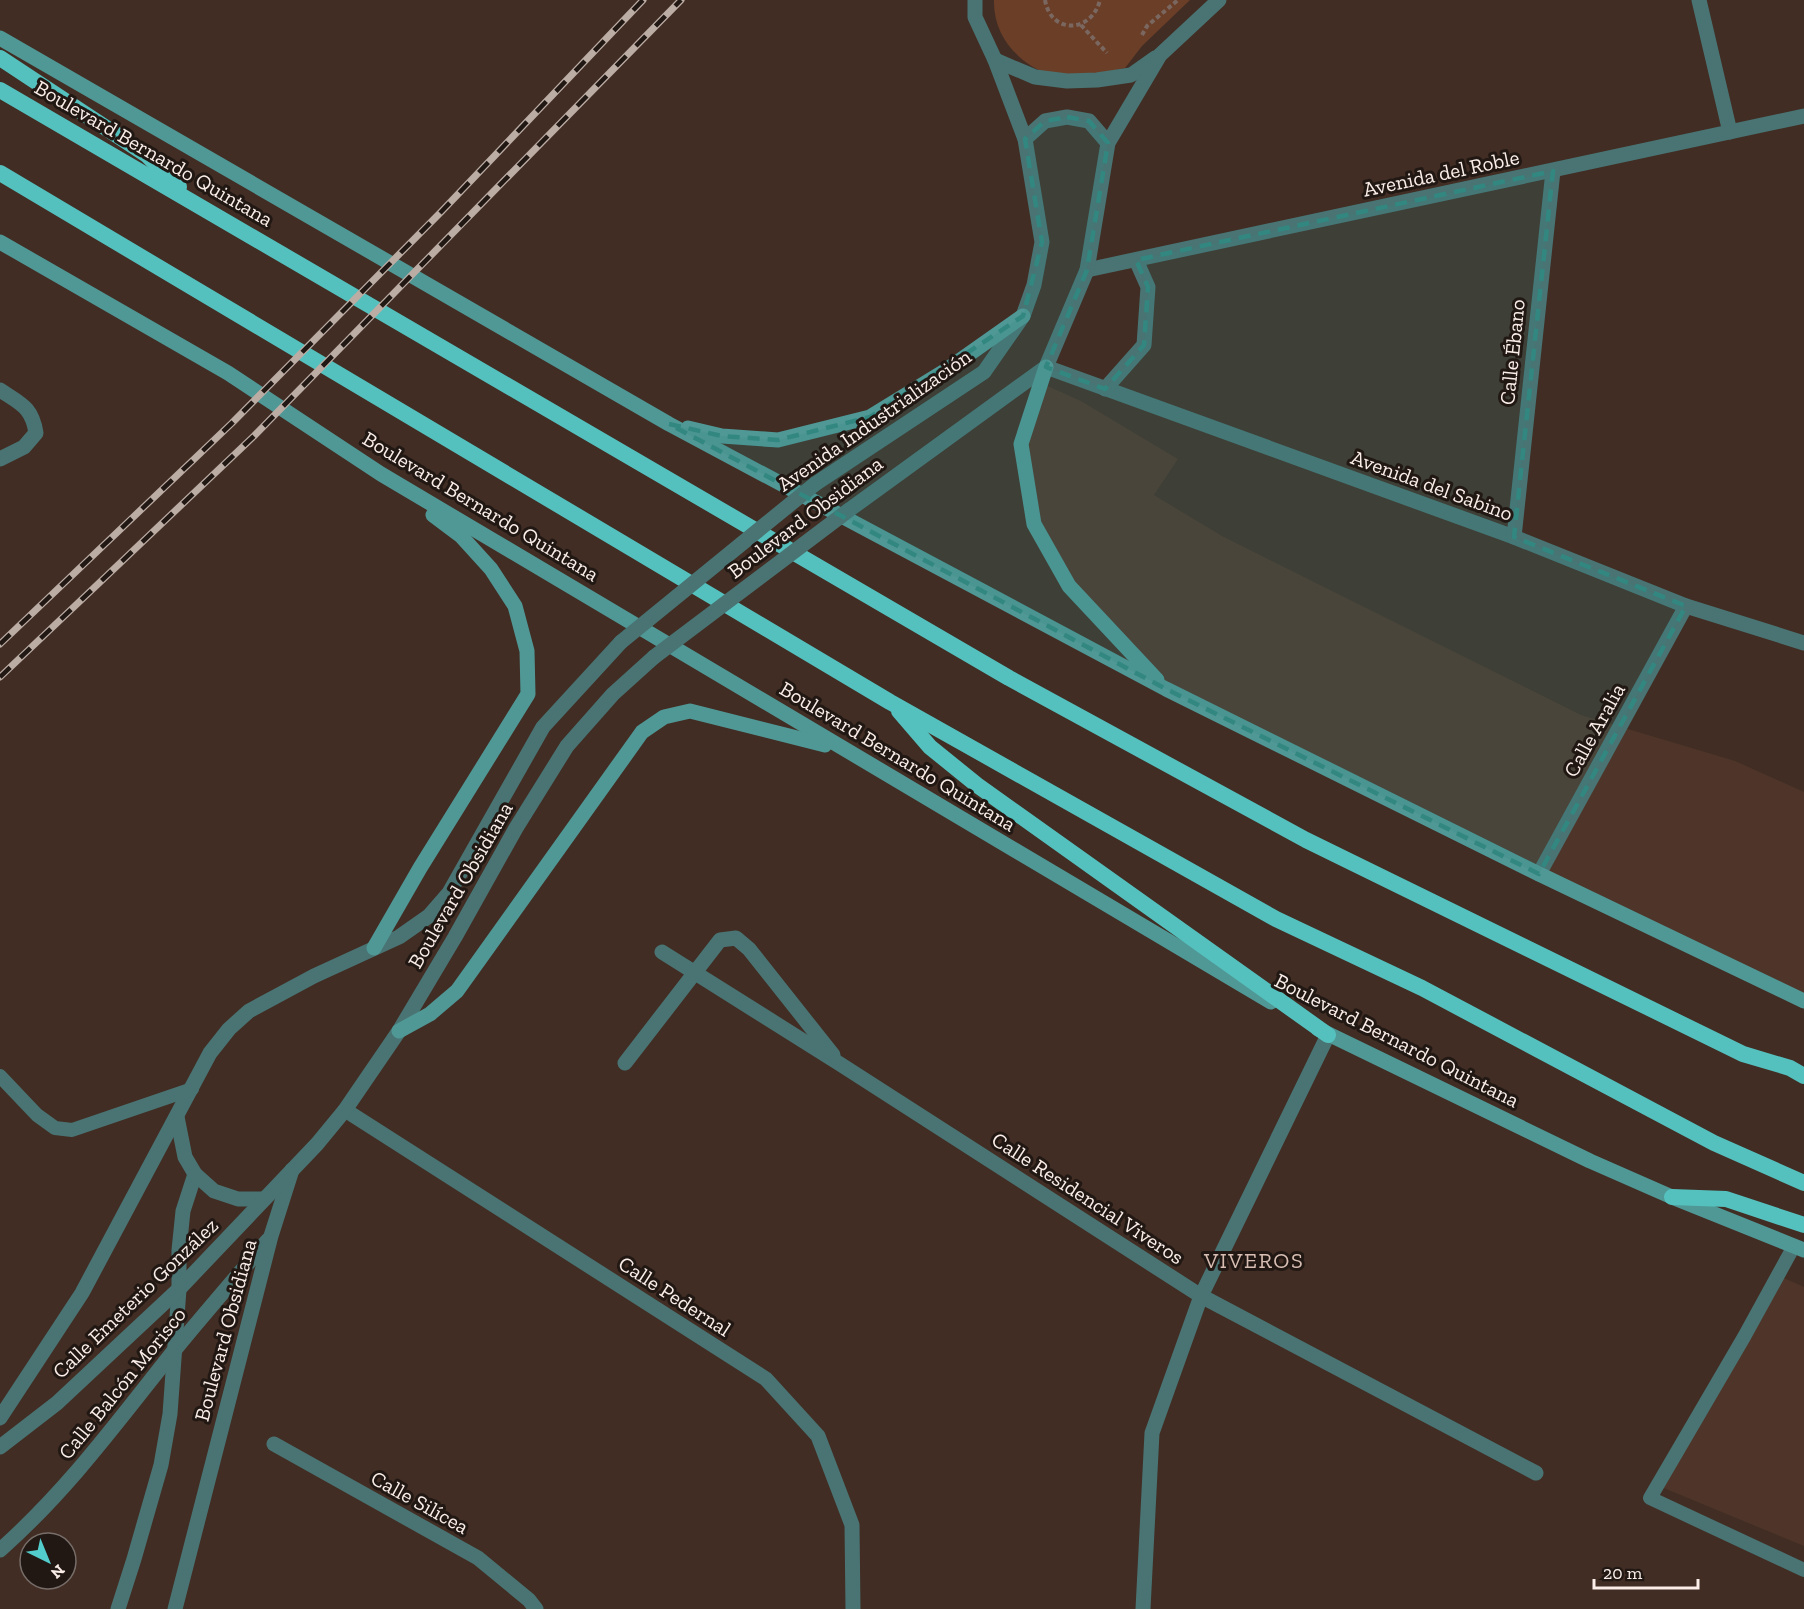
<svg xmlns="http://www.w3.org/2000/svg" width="1804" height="1609" viewBox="0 0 1804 1609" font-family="'Zilla Slab',serif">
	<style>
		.built { fill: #4f3529 }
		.green { fill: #6b3e28 }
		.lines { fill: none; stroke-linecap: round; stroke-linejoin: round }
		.path { stroke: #7a6860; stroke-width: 4; stroke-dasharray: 4.5 3; stroke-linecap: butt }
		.service { stroke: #497473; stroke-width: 14 }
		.minor { stroke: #497473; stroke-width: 15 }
		.tertiary { stroke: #497473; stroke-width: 15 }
		.secondary { stroke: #509896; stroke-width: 15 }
		.trunk { stroke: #55c1be; stroke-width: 16 }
		.rail-casing { stroke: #bbaca4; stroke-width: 7 }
		.rail { stroke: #211814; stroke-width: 4.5; stroke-dasharray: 14; stroke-linecap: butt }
		.tertiary-bridge { stroke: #497473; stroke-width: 15 }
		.marked { fill: #328880; fill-opacity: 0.2; stroke: #328880; stroke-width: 4.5; stroke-dasharray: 12 8; stroke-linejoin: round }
		.labels { text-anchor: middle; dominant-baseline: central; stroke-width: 6; stroke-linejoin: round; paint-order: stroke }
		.street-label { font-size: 21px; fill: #fbeee8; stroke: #211814 }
		.neighbourhood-label { font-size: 22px; letter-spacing: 1.5px; fill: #d7bdb2; stroke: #211814 }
	</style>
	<rect width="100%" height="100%" fill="#412d24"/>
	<g class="built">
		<path d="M1041,383L1081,401L1178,459L1154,495L1222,536L1581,715L1735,761L1804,792V1001L1166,689L1069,586L1034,524L1021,444Z"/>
		<path d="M1777,1275L1804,1287V1546L1659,1486Z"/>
	</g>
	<path class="green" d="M994,0H1190L1142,46L1125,68C1107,72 1083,79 1065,79C1060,79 1053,76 1048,74C1016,62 993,34 994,0Z"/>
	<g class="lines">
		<g class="path">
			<path d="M1045,0C1051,35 1092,33 1100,0"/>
			<path d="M1081,25L1107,53"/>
			<path d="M1142,35L1147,26L1178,0"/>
		</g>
		<g class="service">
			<path d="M0,1076L37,1115L55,1128L72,1130L192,1089"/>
			<path d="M1794,1246L1744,1337L1650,1498L1804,1570"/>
		</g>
		<g class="minor">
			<path d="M1699,0L1730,132"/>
			<path d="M1087,270L1804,116"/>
			<path d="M1046,367L1514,537L1686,606L1804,643"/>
			<path d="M1105,389L1144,345L1148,287L1136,260"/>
			<path d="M0,390C21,404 32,407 36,433L24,447L0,459"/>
			<path d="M1514,537L1553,171"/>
			<path d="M1539,874L1686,606"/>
			<path d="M662,952L840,1064L1201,1296L1536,1473"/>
			<path d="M625,1063L720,940L736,938L749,949L833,1055"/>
			<path d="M345,1110L766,1379L818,1436L852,1525L853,1609"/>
			<path d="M274,1444L478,1558L529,1600L536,1609"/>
			<path d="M0,1550C67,1491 118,1421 173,1352C204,1314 236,1277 268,1240"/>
			<path d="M118,1609L134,1559L161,1465L170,1414L179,1289V1250L183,1211L195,1174"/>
			<path d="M175,1609L271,1236L292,1170"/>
			<path d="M1143,1609L1152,1433L1201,1296L1328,1035"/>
		</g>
		<g class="tertiary">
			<path d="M995,60L1035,77L1067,81L1097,80L1131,75L1155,58"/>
			<path d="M1025,139L1045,121L1067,117L1089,121L1108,143"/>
			<path d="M815,484L984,372L1023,316L1034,285L1042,242L1025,139L995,60L975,17V0"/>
			<path d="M849,510L1046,367L1087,270L1108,143L1160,55L1219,0"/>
			<path d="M177,1117L185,1157L195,1174L214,1191L238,1199H263"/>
			<path d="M0,1418L82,1293L210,1053L229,1029L249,1011L314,976L399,937L429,916L449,893L543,727L621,642"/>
			<path d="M0,1447L57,1403L179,1289L317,1144L345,1110L399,1031L455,937L516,828L567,746L613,694L654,657"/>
		</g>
		<g class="secondary">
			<path d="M0,38L669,424L1166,689L1539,874L1804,1001"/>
			<path d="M0,242L228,373L381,474L1271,1002"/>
			<path d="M1046,367L1021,444L1034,524L1069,586L1157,680"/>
			<path d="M688,428L722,436L778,440L870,417L945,371L1023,316"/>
			<path d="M374,948L420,868L528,694L527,651L515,606L491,569L461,536L433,515"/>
			<path d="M1318,1029L1590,1161L1672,1197L1804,1250"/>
			<path d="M399,1031L430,1014L457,991L642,732L664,717L690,711L825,745"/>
		</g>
		<g class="trunk">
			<path d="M0,58L147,155L179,187"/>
			<path d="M0,90L1009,678L1306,840L1743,1054L1790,1068L1804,1076"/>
			<path d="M0,173L890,702L1276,919L1422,988L1714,1143L1804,1183"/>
			<path d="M899,711L930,747L977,785L1328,1035"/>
			<path d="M1672,1197L1726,1199L1804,1225"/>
		</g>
		<defs>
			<g id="rail">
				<path d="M0,644L232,423L441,212L643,0"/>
				<path d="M0,677L254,436L681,0"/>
			</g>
		</defs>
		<use href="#rail" class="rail-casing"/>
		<use href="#rail" class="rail"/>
		<g class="tertiary-bridge">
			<path d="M621,642L815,484"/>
			<path d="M654,657L849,510"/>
		</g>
	</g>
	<path class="marked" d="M1067,117L1089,121L1108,143L1087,270L1046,367L1105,389L1144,345L1148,287L1136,260L1553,171L1514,537L1686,606L1539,874L1166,689L669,424L722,436L778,440L870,417L1023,316L1042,242L1025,139L1045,121Z"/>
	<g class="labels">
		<g class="street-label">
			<text transform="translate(154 153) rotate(30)">Boulevard Bernardo Quintana</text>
			<text transform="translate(1441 173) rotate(-12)">Avenida del Roble</text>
			<text transform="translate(1512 352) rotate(-84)">Calle Ébano</text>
			<text transform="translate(874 420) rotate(-35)">Avenida Industrialización</text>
			<text transform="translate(1432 485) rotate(20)">Avenida del Sabino</text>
			<text transform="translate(481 506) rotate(31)">Boulevard Bernardo Quintana</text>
			<text transform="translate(805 517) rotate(-37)">Boulevard Obsidiana</text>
			<text transform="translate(1594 730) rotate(-61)">Calle Aralia</text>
			<text transform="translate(898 756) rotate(31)">Boulevard Bernardo Quintana</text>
			<text transform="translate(460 885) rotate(-60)">Boulevard Obsidiana</text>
			<text transform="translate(1397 1040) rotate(27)">Boulevard Bernardo Quintana</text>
			<text transform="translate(1088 1198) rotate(33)">Calle Residencial Viveros</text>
			<text transform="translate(675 1296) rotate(33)">Calle Pedernal</text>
			<text transform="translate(135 1298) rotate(-44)">Calle Emeterio González</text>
			<text transform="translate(225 1330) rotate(-75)">Boulevard Obsidiana</text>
			<text transform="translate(122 1383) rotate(-51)">Calle Balcón Morisco</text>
			<text transform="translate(420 1502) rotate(29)">Calle Silícea</text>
		</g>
		<g class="neighbourhood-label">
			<text x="1254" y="1260">VIVEROS</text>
		</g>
	</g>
	<g transform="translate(48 1561) rotate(137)"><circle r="28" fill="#211814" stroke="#786e69" stroke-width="1.5"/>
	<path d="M0-4.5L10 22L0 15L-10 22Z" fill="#53cdcb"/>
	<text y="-9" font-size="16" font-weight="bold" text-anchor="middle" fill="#fbeee8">N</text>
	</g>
	<path d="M1594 1579v9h104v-9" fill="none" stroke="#fbeee8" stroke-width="3"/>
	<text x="1603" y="1579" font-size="18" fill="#fbeee8" stroke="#211814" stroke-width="4.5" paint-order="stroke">20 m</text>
</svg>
